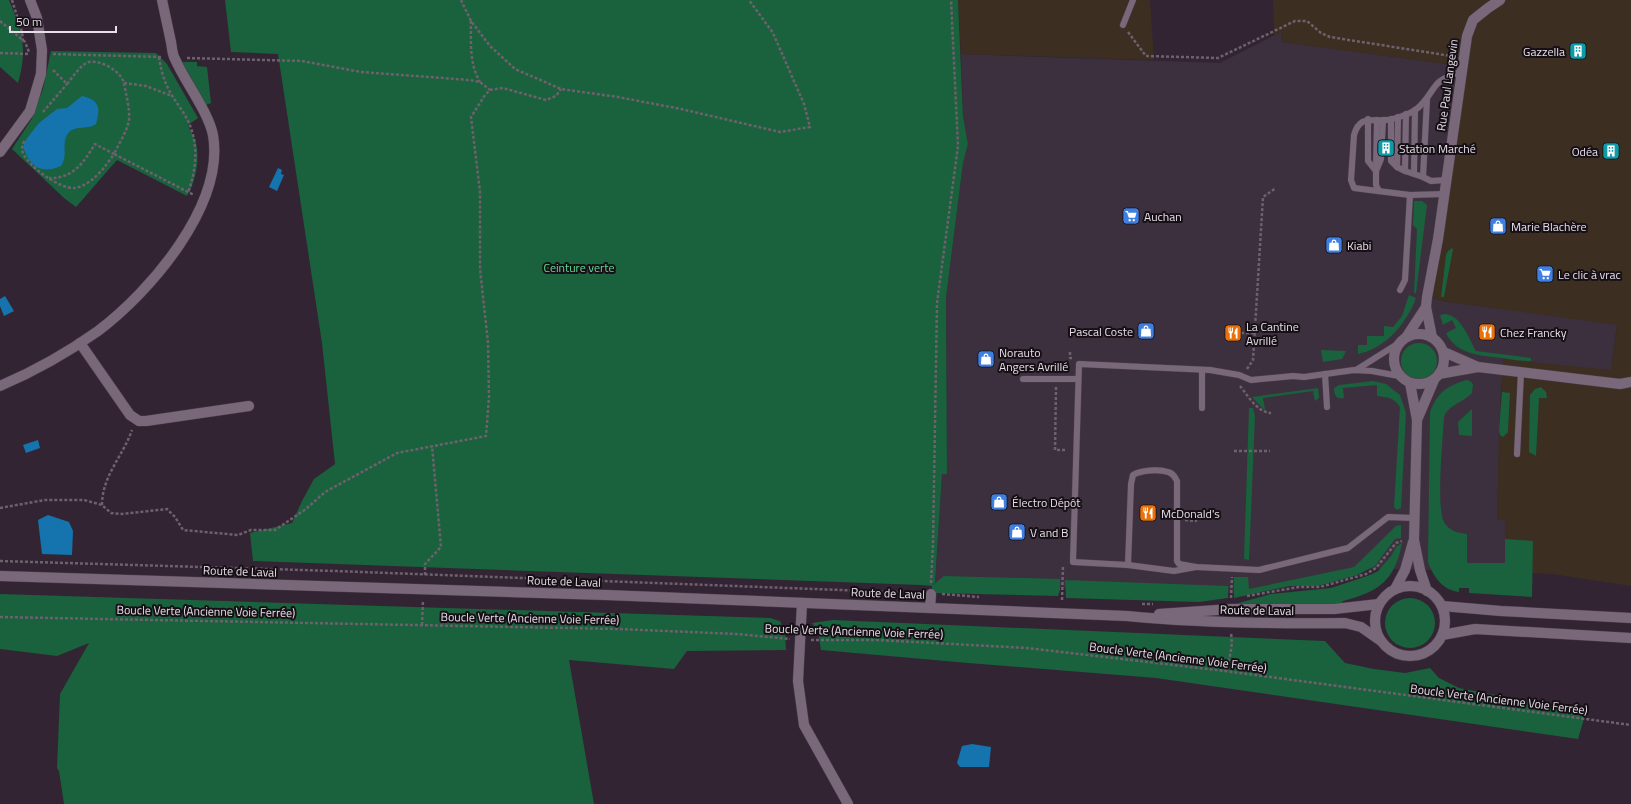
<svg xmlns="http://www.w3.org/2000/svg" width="1631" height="804" viewBox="0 0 1631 804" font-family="'Titillium Web',sans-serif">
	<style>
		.commercial { fill: #3c303e }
		.industrial { fill: #3c2e21 }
		.green { fill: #1a613d }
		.water { fill: #1574ae }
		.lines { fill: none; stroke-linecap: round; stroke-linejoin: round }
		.lane-casing { stroke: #4b3f4b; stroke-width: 7 }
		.street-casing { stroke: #4b3f4b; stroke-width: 11 }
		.secondary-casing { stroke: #4b3f4b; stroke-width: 11 }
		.path { stroke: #6e616e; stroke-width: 2.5; stroke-dasharray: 3 2; stroke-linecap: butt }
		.lane { stroke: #796879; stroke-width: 6 }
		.street { stroke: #796879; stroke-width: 10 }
		.secondary { stroke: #796879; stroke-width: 10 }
		.labels { text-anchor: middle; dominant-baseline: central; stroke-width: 4; stroke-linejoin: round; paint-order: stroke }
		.poi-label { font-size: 12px; fill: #e7dee7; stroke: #161016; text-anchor: start }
		.street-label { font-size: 12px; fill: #e7dee7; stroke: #161016 }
		.park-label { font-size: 12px; fill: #60df99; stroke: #161016 }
	</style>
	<rect width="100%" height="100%" fill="#322433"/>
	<path class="commercial" d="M1281,32L1282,42L1462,66L1441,301L1617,324L1611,370L1501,385L1497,519L1505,520V572L1355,568L1244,594L935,583L942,474H947L946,298L963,163L968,144L963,116L961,54L1220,63Z"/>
	<g class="industrial">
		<path d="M958,0H1150L1154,60L961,54Z"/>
		<path d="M1273,0H1631V586L1552,574L1505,572V520H1497L1499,430L1503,359L1611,370L1617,325L1441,301L1427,297L1462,66L1282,42L1281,32L1274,36Z"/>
	</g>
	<g class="green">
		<path d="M0,0H9C22,32 28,48 18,83L0,67Z"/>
		<path d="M225,0H958L963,116L968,144L963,163L946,298L947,474H942L935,583L933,585L944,576L1060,579V590L1058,596L932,593V586L921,585L253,561L250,533L292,523L302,501L314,479L335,464L322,343L278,54L231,52Z"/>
		<path d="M51,51L156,53L167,64L198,118L188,125C190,131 195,137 196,143C200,159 196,181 187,196L117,160L76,207L64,198L12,149L31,120L43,89Z"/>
		<path d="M182,62H197V66L207,67L211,103L206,105Z"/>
		<path d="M1414,201H1422L1427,205L1416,293H1414L1417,229L1413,225Z"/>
		<path d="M1452,248L1453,249L1444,297H1441L1446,255L1448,251Z"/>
		<path d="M1409,295L1416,298C1407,323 1385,349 1358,354V345H1367V336H1384V326L1393,327L1402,316Z"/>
		<path d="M1445,314C1461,315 1469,339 1476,351L1531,358V361C1522,361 1512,360 1503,358C1483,356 1456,355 1446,333L1456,328L1452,320L1443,325L1440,315Z"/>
		<circle cx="1419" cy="361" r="18"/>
		<path d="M1321,350L1346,351L1342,359L1323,362Z"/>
		<path d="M1466,380L1470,381L1473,384L1472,393C1464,402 1448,405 1444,417C1443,438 1436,507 1444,522C1449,531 1458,533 1467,534V563H1505V539L1533,541L1532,597L1469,593V588H1459V592C1443,590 1434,578 1428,562L1430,412C1437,392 1448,386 1466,380Z"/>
		<path d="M1373,381L1386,384L1400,395L1406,413L1401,508L1397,510L1394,507L1400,407C1395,398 1387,397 1377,396V385L1343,388L1344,398C1336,400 1334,394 1334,388L1339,385Z"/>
		<path d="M1541,387L1546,392L1547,398H1539L1536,456L1529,452L1530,395L1535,389Z"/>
		<path d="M1318,388L1319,398L1315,401L1313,391L1263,398L1265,409L1264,410L1252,397Z"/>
		<path d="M1502,392L1510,393L1508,432L1503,437L1500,435L1499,430Z"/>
		<path d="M1249,408H1253L1255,416L1249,560L1244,559Z"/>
		<path d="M1472,409V436L1459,435L1458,422Z"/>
		<path d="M1401,525V538L1395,539L1375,566L1357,575L1318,586H1290L1234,598V577H1248L1249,589L1354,567L1396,526Z"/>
		<path d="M1402,543C1395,581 1378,592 1343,601L1340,605L1235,604L1271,594L1331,588L1370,575L1378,571L1391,556L1396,547Z"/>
		<path d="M1065,580L1228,586V598L1199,602L1066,598Z"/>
		<path d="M0,594L770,618L780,621L785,633L786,650L687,651L674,669L569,660L594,804H64L59,771L57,768L60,694L89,643L57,656L0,649Z"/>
		<circle cx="1410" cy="623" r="25"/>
		<path d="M833,620L1325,641L1345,663L1374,669L1405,673L1430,668L1439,678L1459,688L1586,712L1578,739L1156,678L968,663L821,650L818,631L812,623Z"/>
	</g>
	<g class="water">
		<path d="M82,96C99,100 101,107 96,124C89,130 76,125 69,132C60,143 69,155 61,166C40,175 30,166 23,147L25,141L39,123L57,109L67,108Z"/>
		<path d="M278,168L282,170L281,174L284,175L277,191L269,187Z"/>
		<path d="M5,296L14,311L4,316L0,306V299Z"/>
		<path d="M38,440L40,448L26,453L23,445Z"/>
		<path d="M48,515L69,522L73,531L72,555L42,554L38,520Z"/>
		<path d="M972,744L991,747L989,767H960L957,763L962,746Z"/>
	</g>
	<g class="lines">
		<defs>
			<g id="lane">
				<path d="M1123,25L1133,0"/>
				<path d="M1427,99L1423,177L1431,181L1446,180"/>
				<path d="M1415,110L1414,174L1423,177"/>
				<path d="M1406,114L1405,171L1414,174"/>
				<path d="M1398,117L1397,167L1405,171"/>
				<path d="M1368,119V161L1376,171"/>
				<path d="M1391,119V161L1397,167"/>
				<path d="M1376,168L1377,120"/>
				<path d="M1379,191L1376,185V171L1381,159L1383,120"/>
				<path d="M1444,194L1410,195L1354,188L1351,180L1354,135C1360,115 1370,122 1386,120C1392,120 1410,114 1415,110C1425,104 1430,92 1437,84C1442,78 1454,74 1462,71"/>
				<path d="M1400,290L1405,280L1410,195"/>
				<path d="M1202,370V408"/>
				<path d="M1356,370L1399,343"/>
				<path d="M1325,374L1327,407"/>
				<path d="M1023,379H1078"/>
				<path d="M1517,454L1521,372"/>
				<path d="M1128,565L1131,484L1133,475C1141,470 1159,469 1168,472C1173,473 1175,477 1177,481V561L1179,564L1196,567L1259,570L1267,568L1348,548L1388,517L1414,518"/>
				<path d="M1196,567L1174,571L1128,565L1073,562L1079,364L1210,370L1239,375L1251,380L1293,376L1304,377L1354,370L1372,371L1399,376"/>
			</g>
			<g id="street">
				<path d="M0,152L30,111L41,74L42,50L37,18L30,0"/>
				<circle cx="1419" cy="359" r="25"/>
				<path d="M1407,336L1426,307"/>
				<path d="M1432,337L1426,307L1427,297L1438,239L1467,36L1473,20L1488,8L1500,0"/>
				<path d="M80,343L130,415L139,421H146L249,406"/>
				<path d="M1444,352L1478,367"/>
				<path d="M1439,374L1478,367L1620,384L1631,382"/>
				<path d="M1410,383L1417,420L1414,540L1420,570L1427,591"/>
				<path d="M0,386C35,371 67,353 98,331C150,292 225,205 213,135C208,111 185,82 175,59C172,54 172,47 171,42C168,28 165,14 162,0"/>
				<path d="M1417,420L1434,380"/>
				<path d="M1395,589L1405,570L1413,542"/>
				<path d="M802,603L798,681L804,725L848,804"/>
				<path d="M930,608L931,594"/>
			</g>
			<g id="secondary">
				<path d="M0,576L606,595L1127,616C1200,623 1272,624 1345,623L1361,627L1381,641"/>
				<circle cx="1410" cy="621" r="35"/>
				<path d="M1442,606L1501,611L1631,618"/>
				<path d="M1159,614L1232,609H1334L1379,604"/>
				<path d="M1442,635L1475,629L1631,638"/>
			</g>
		</defs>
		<use href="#lane" class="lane-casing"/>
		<use href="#street" class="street-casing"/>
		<use href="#secondary" class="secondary-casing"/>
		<g class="path">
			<path d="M12,0L22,32L23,41"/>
			<path d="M461,0L471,21L490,46L515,69L561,89L618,97L681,109L780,132L810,127L804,104L773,33L749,0"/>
			<path d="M0,21L25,42L29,52"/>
			<path d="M471,21C471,42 469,63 480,82"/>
			<path d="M1128,32L1146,56L1218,58L1295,21H1307L1321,33L1330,37L1451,56"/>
			<path d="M0,53L30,54"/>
			<path d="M53,54L162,57"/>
			<path d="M159,57C161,71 165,85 173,97C178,105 185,114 189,123C199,146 196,170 188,193"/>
			<path d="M187,58L302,61L361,72L470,80L480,82L490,90"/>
			<path d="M53,70L67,84C73,77 81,64 89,62C101,60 121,71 124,83C126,94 130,109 129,120C127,132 119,143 114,154L194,195"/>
			<path d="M124,83L146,86L172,96"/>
			<path d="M43,112L67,84"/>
			<path d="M24,141C23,144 22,147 22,150C25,165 61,190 75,188C92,185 105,167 114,154L95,144C84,162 73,179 49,178"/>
			<path d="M1241,333H1255"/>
			<path d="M1070,352V358H1073"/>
			<path d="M1247,369L1253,360L1263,197L1276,188"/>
			<path d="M1240,386C1249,397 1257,412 1271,413"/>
			<path d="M1056,387L1055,450H1067"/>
			<path d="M1234,451H1270"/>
			<path d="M102,505C102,476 123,456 132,430"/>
			<path d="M0,508L45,500H84L102,505L111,513L122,514L167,509L175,517L183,530L238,535L251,530H275L306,509L325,492L397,453L486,436L489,397L488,343L480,269V192L471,117L485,95L490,90L503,88L546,100L556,96L561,89"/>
			<path d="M1185,520L1197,521"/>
			<path d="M0,561L335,571L921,593"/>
			<path d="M425,575V564L441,547L432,446"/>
			<path d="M931,583L933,544L937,303L958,146L951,0"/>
			<path d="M942,594L979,597"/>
			<path d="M1247,596L1299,587H1320L1366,574L1376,568L1396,543L1402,541"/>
			<path d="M1231,598L1232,577"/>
			<path d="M1062,600L1063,565"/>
			<path d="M1142,604H1153"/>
			<path d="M0,617L618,629L737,634L790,639"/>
			<path d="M422,625L423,600"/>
			<path d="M811,640H877L1027,648L1225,671L1631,725"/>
			<path d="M1225,671C1230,658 1233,647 1231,633"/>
		</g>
		<use href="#lane" class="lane"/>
		<use href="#street" class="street"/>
		<use href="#secondary" class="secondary"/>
	</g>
	<defs>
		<symbol id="building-square" viewBox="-11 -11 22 22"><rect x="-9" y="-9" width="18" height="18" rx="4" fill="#0f9aa8" stroke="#161016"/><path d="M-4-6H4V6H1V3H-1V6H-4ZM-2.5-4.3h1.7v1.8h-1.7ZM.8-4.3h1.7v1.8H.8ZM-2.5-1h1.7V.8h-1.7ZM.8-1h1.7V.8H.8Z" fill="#fff"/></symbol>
		<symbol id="supermarket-square" viewBox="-11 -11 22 22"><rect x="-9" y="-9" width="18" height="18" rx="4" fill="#3f7fe0" stroke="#161016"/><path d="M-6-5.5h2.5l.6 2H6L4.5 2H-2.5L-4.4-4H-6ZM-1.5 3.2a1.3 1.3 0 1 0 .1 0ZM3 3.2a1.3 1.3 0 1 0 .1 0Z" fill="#fff"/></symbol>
		<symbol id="shop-square" viewBox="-11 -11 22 22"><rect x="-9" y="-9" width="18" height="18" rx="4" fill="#3f7fe0" stroke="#161016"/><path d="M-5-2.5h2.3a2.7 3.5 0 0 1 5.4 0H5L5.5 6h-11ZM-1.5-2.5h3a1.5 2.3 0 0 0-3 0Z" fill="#fff"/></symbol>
		<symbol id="restaurant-square" viewBox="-11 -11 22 22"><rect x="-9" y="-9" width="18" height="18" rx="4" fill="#e8710a" stroke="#161016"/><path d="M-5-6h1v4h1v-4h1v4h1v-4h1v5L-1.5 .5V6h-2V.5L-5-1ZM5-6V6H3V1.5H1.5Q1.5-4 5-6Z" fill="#fff"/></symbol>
	</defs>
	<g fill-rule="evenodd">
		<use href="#building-square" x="1568" y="41" width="20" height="20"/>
		<use href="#building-square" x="1376" y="138" width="20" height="20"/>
		<use href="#building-square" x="1601" y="141" width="20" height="20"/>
		<use href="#supermarket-square" x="1121" y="206" width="20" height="20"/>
		<use href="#shop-square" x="1488" y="216" width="20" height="20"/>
		<use href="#shop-square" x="1324" y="235" width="20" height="20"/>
		<use href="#supermarket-square" x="1535" y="264" width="20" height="20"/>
		<use href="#shop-square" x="1136" y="321" width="20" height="20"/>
		<use href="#restaurant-square" x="1477" y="322" width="20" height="20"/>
		<use href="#restaurant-square" x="1223" y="323" width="20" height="20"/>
		<use href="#shop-square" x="976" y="349" width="20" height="20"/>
		<use href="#shop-square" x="989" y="492" width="20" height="20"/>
		<use href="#restaurant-square" x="1138" y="503" width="20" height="20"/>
		<use href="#shop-square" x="1007" y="522" width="20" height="20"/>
	</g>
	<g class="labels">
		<g class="poi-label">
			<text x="1565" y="51" text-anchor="end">Gazzella</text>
			<text x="1399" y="148">Station Marché</text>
			<text x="1598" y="151" text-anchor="end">Odéa</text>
			<text x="1144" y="216">Auchan</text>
			<text x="1511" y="226">Marie Blachère</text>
			<text x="1347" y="245">Kiabi</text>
			<text x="1558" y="274">Le clic à vrac</text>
			<text x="1246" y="326">La Cantine<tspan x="1246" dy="14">Avrillé</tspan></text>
			<text x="1133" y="331" text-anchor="end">Pascal Coste</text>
			<text x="1500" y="332">Chez Francky</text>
			<text x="999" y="352">Norauto<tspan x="999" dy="14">Angers Avrillé</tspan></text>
			<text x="1012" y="502">Électro Dépôt</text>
			<text x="1161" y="513">McDonald's</text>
			<text x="1030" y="532">V and B</text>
		</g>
		<g class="street-label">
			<text transform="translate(1447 85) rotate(-82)">Rue Paul Langevin</text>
			<text transform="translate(240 571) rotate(2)">Route de Laval</text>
			<text transform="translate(564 581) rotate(2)">Route de Laval</text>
			<text transform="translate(888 593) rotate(2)">Route de Laval</text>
			<text transform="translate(1257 610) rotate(1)">Route de Laval</text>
			<text transform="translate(206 611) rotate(1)">Boucle Verte (Ancienne Voie Ferrée)</text>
			<text transform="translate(530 618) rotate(1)">Boucle Verte (Ancienne Voie Ferrée)</text>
			<text transform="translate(854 631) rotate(2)">Boucle Verte (Ancienne Voie Ferrée)</text>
			<text transform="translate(1178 657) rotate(7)">Boucle Verte (Ancienne Voie Ferrée)</text>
			<text transform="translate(1499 699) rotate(7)">Boucle Verte (Ancienne Voie Ferrée)</text>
		</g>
		<g class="park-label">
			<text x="579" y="267">Ceinture verte</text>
		</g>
	</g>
	<path d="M10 26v6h106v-6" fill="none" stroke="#e7dee7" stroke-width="2"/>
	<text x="16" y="26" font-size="12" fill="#e7dee7" stroke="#161016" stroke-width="3" paint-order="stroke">50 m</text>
</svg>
